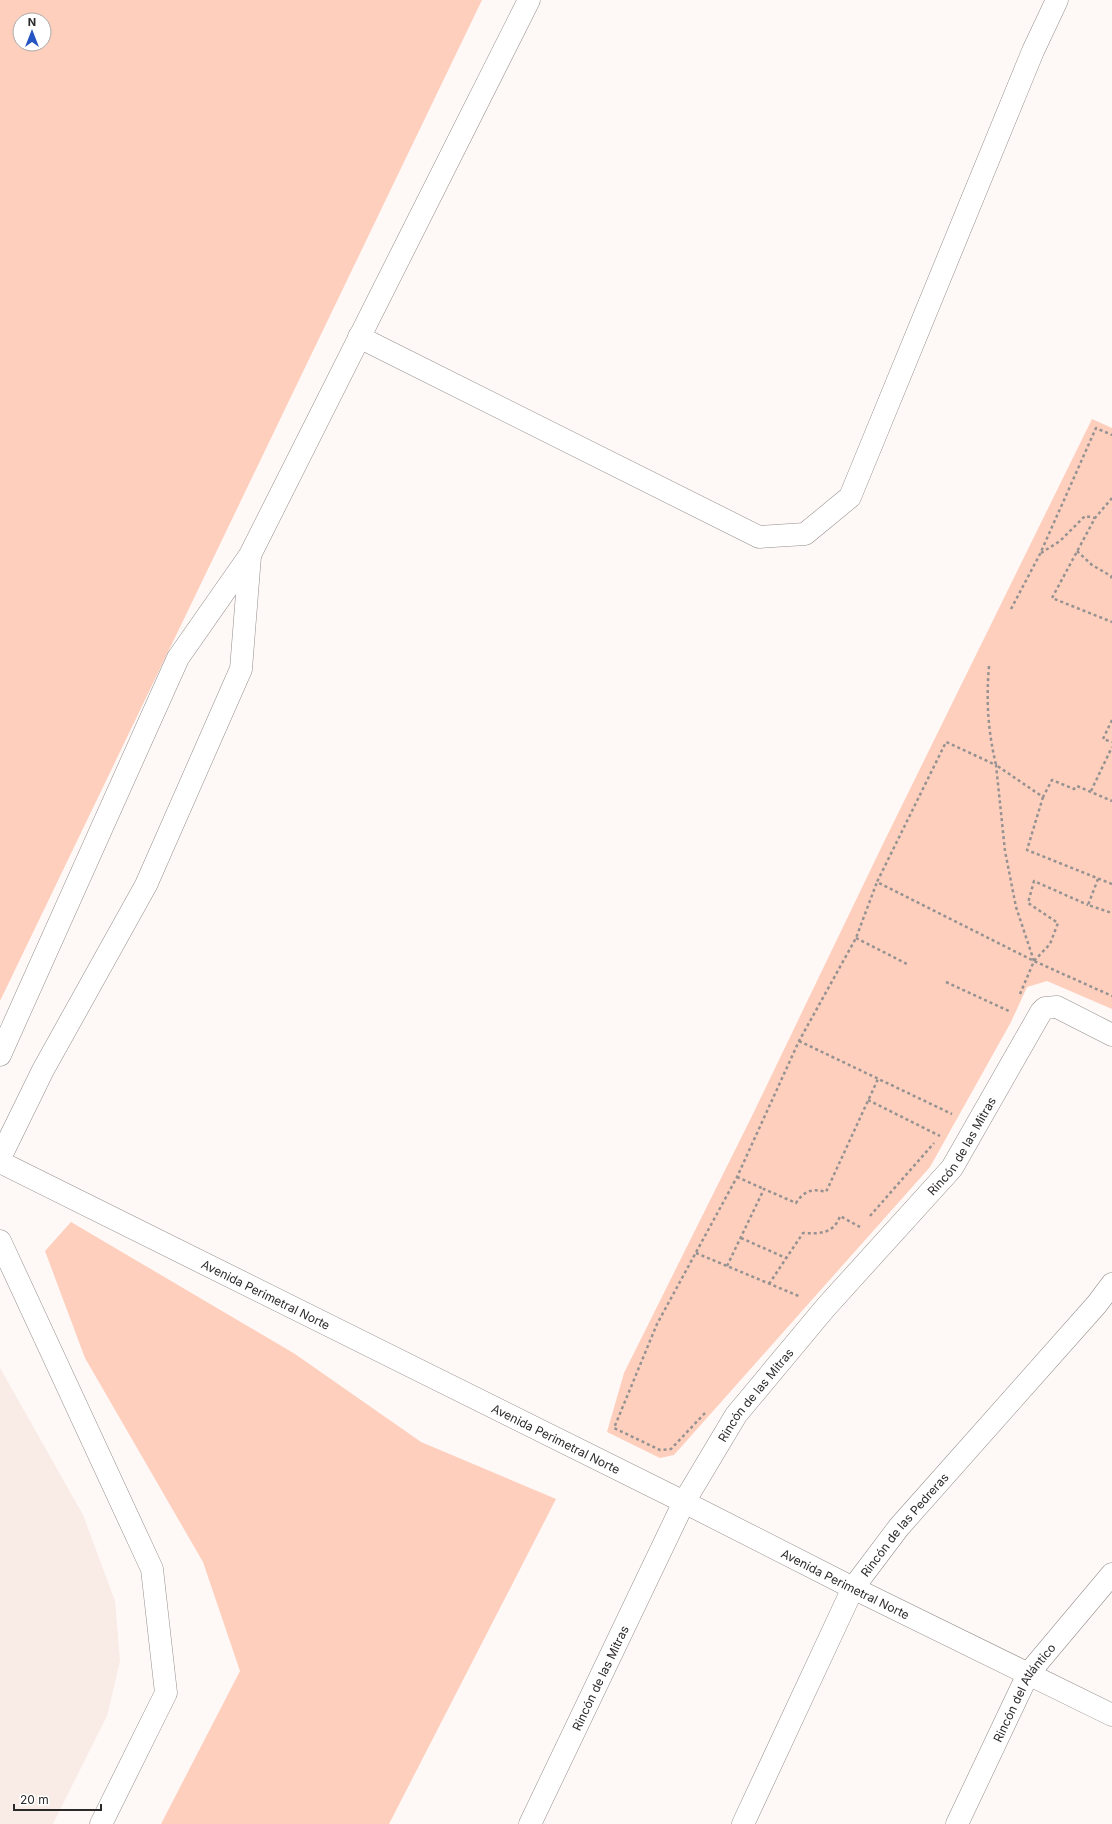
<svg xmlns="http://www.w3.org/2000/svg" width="1112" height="1824" viewBox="0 0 1112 1824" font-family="Inter,sans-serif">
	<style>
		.built { fill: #f9ebe5 }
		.green { fill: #fecfbd; fill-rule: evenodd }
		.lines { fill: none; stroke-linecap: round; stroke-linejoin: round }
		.street-casing { stroke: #948f8d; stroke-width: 23 }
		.secondary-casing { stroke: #948f8d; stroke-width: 23 }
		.path { stroke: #969291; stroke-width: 2.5; stroke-dasharray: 3 3; stroke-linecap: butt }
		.street { stroke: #fff; stroke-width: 22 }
		.secondary { stroke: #fff; stroke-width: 22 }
		.labels { text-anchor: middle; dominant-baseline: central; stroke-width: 4; stroke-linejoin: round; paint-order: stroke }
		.street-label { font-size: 12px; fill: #2c2929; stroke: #fff }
	</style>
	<rect width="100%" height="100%" fill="#fef8f6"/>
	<path class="built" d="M0,1368L83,1515L115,1601L120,1661L107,1716L53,1824H0Z"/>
	<g class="green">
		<path d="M0,0H482L0,1001ZM20,20H44V44H20Z"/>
		<path d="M1092,419L1112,428V1009L1047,981L1027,987L1011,1022L930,1167L674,1455L660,1458L607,1432L624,1373L751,1118L882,846Z"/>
		<path d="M71,1222L295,1354L421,1442L556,1499L389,1824H161L240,1671L203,1562L85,1358L45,1251Z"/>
	</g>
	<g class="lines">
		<defs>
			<g id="street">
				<path d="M359,337L759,537L805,534L850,497L1033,51L1057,0"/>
				<path d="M0,1055L178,658L250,555L529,0"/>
				<path d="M0,1158L43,1070L146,885L241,669L250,556"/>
				<path id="s1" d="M0,1162L684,1502L736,1415L826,1307L952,1168L1041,1012L1045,1008L1057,1007L1112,1035"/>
				<path d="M0,1241L152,1569L166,1693L101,1824"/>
				<path id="s2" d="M743,1824L853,1588L899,1527L1097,1304L1112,1284"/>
				<path id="s3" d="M957,1824L1028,1674L1112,1574"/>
			</g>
			<g id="secondary">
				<path id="s4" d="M530,1824L684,1502L853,1588L1112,1715"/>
			</g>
		</defs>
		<use href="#street" class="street-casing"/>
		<use href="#secondary" class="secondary-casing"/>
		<g class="path">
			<path d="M1112,498L1095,518L1052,598L1112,622"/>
			<path d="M1077,551L1092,565L1111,576L1112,580"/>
			<path d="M1041,553L1060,541L1085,516L1095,518"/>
			<path d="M1011,609L1040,554L1096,428L1112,435"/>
			<path d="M989,666C986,701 988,731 996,765L1043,797L1052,780L1074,789L1077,786L1112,801"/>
			<path d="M1112,720L1103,739L1112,742"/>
			<path d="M1091,791L1112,747"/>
			<path d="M1043,797L1027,850L1112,884"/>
			<path d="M1098,879L1088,905L1112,913"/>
			<path d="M856,938L909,965"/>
			<path d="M1034,961L1016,907L1005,851L996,765L946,742L877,882L1034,961L1112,996"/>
			<path d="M946,982L1011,1012"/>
			<path d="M1020,994L1034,961L1050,944L1058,923L1028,903L1034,881L1088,905"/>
			<path d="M799,1041L952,1114"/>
			<path d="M868,1100L940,1136"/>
			<path d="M737,1177L764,1189"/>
			<path d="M870,1216L934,1143"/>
			<path d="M741,1238L786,1258"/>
			<path d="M696,1253L801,1297"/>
			<path d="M727,1266L764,1189L796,1203C804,1191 812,1188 826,1192L878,1079"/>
			<path d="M769,1284L803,1233C819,1234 834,1234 840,1216L860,1227"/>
			<path d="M705,1413L671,1449L660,1450L614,1428L657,1324L737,1177L799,1041L856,938L877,882"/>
		</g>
		<use href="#street" class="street"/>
		<use href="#secondary" class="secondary"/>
	</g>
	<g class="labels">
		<g class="street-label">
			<text stroke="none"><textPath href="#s1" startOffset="1217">Rincón de las Mitras</textPath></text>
			<text stroke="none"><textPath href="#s1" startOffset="297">Avenida Perimetral Norte</textPath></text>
			<text stroke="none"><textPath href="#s1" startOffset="893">Rincón de las Mitras</textPath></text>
			<text stroke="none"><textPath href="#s1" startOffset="621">Avenida Perimetral Norte</textPath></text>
			<text stroke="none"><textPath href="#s2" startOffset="342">Rincón de las Pedreras</textPath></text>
			<text stroke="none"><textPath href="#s4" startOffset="538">Avenida Perimetral Norte</textPath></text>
			<text stroke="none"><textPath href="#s4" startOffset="162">Rincón de las Mitras</textPath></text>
			<text stroke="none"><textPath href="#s3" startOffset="148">Rincón del Atlántico</textPath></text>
		</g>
	</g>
	<g transform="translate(32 32)"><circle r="19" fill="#ffffff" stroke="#aba9a9"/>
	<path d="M0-3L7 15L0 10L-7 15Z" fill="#2555c3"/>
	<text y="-6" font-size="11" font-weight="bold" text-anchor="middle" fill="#2c2929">N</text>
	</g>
	<path d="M14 1804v6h87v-6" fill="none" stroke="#2c2929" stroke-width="2"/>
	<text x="20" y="1804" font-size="12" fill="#2c2929" stroke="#ffffff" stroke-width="3" paint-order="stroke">20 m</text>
</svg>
